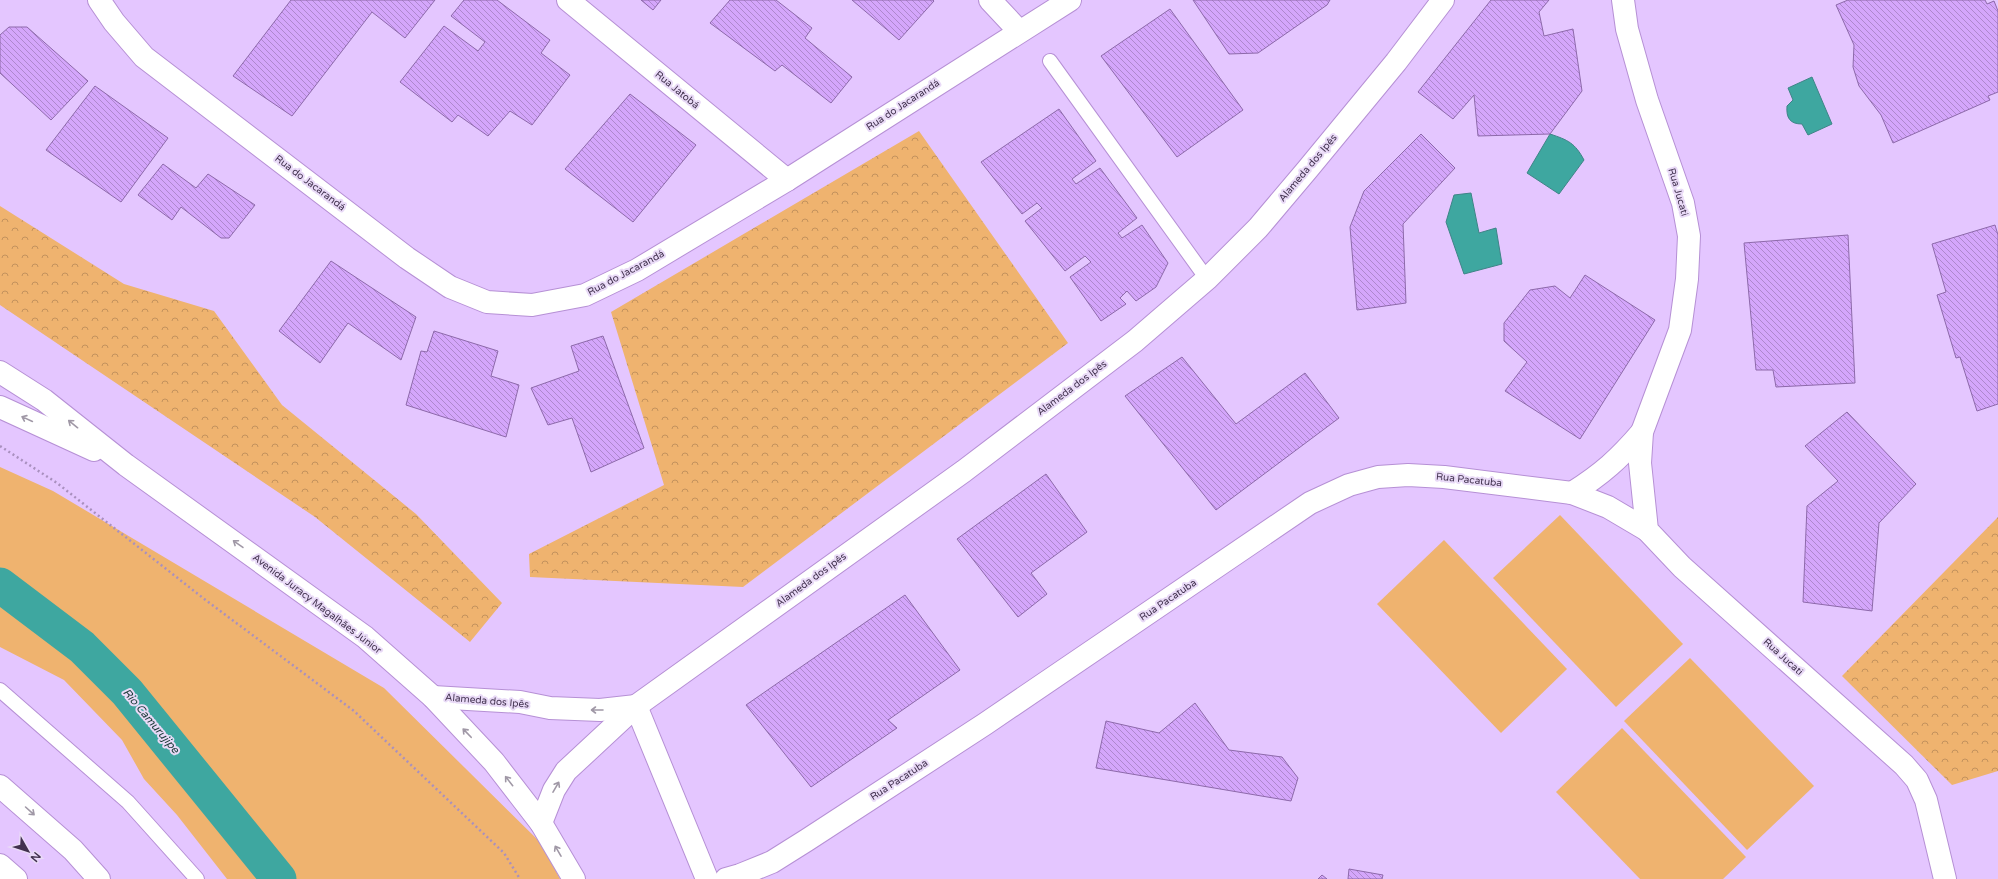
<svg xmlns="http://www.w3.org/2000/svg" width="1998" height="879" viewBox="0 0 1998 879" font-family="'Varela Round',sans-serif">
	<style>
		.grass { fill: #efb36f }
		.forest { fill: url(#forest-crowns) }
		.water { fill: #3ea7a0; stroke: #3f8487 }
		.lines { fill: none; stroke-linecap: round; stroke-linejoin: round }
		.canal { stroke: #3ea7a0; stroke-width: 35 }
		.building { fill: url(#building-back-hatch); stroke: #8d69aa }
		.service-casing { stroke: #b690d5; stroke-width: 16 }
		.minor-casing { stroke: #b690d5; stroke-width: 24 }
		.tertiary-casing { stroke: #b690d5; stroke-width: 24 }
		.primary-casing { stroke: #b690d5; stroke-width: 24 }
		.path { stroke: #a990bf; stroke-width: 2.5; stroke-dasharray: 2 3; stroke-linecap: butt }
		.service { stroke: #fff; stroke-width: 14 }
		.minor { stroke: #fff; stroke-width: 22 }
		.tertiary { stroke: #fff; stroke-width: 22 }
		.primary { stroke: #fff; stroke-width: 22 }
		.oneway { stroke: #a098a6 }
		.labels { text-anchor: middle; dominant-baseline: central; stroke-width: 4; stroke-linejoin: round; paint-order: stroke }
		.street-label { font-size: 10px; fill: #41314e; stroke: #e9daf7 }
		.water-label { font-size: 11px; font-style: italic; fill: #1a3a37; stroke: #e9daf7 }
	</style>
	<defs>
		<pattern id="forest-crowns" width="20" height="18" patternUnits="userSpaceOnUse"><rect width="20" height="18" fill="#efb36f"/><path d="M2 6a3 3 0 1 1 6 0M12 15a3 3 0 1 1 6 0" fill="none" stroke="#c3925d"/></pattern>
		<pattern id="building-back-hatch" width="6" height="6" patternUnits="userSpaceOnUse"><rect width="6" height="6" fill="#d4a6fb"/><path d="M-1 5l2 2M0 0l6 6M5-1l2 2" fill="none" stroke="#ae88cd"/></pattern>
	</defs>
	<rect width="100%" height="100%" fill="#e4c6ff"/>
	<g class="grass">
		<path d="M0,467L53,491L384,688L542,844L560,879H227L177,815L144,779L122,740L64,680L0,647Z"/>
		<path d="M1560,515L1683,644L1616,707L1493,578Z"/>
		<path d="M1444,540L1567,669L1501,733L1377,604Z"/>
		<path d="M1690,658L1814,786L1747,850L1624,721Z"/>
		<path d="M1622,728L1746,857L1723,879H1640L1556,792Z"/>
	</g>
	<g class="forest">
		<path d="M919,131L1068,343L743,587L530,577L529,554L664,485L611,312Z"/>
		<path d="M0,206L124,284L214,311L282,405L416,514L502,603L470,642L315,517L0,305Z"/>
		<path d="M1998,517V771L1952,785L1842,676Z"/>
	</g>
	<g class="water">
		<path d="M1812,77L1832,124L1808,135L1802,124C1790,124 1786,118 1787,106L1793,100L1788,88Z"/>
		<path d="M1550,134C1568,140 1575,143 1584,160L1559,194L1527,173Z"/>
		<path d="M1471,193L1479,233L1496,228L1502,264L1464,274L1446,222L1454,195Z"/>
	</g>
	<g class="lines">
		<path class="canal" d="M0,585L82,647L127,692L279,879"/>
	</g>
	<g class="building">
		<path d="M291,0H435L405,38L372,12L292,116L233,76Z"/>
		<path d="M464,0H497L550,40L541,53L570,75L532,125L510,111L488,136L458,115L452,122L400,82L444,26L478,51L485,42L451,16Z"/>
		<path d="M641,0H661L653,10Z"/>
		<path d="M730,0H776L812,28L805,38L852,77L831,103L782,65L775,71L710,23Z"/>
		<path d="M852,0H933L934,1L899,40Z"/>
		<path d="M1193,0H1330L1327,5L1258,53L1229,54Z"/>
		<path d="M1491,0H1549L1539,12L1544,36L1573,29L1582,91L1550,134L1478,136L1474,95L1453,119L1418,92Z"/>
		<path d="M1848,0H1985L1987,4L1994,1L1998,11V92L1988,96L1990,100L1893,143L1881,115L1859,86L1853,67L1854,45L1836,5Z"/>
		<path d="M1170,9L1243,110L1177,157L1101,56Z"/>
		<path d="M9,27H27L88,81L51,120L0,73V35Z"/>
		<path d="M95,86L168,138L121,202L46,150Z"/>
		<path d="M630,94L696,145L633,222L565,169Z"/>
		<path d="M1059,109L1096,161L1072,179L1076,184L1100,168L1137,218L1118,233L1122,238L1142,225L1168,263L1156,287L1136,301L1127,291L1120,298L1126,304L1101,321L1070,277L1091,262L1085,256L1065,271L1025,221L1042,208L1037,203L1022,214L981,162Z"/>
		<path d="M1421,134L1455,168L1403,224L1406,303L1357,310L1350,227L1364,191Z"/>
		<path d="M163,164L196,188L208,174L255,205L229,238H221L181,207L172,220L138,195Z"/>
		<path d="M1995,225L1998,235V404L1977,411L1960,357L1956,358L1937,295L1946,292L1932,244Z"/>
		<path d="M1848,235L1855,383L1776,387L1773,370H1756L1744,243Z"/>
		<path d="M331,261L416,317L401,360L348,323L320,363L279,331Z"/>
		<path d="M1585,275L1655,320L1580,439L1505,391L1527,362L1504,341V323L1530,290L1555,286L1570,298Z"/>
		<path d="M434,331L498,351L491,376L519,385L506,437L406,405L421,351L427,352Z"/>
		<path d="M603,336L644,448L591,472L572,418L548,425L531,388L579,371L571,346Z"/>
		<path d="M1182,357L1236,424L1305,373L1339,418L1216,510L1125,396Z"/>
		<path d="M1847,412L1916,484L1879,523L1872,611L1803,602L1807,506L1838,481L1805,446Z"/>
		<path d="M1046,474L1087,532L1031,573L1047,594L1018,617L957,539Z"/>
		<path d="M905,595L960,670L888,720L897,728L811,787L746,705Z"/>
		<path d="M1195,703L1229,750L1282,757L1298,778L1291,801L1096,768L1106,721L1159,733Z"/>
		<path d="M1349,869L1383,875L1382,879H1348Z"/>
		<path d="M1322,875L1327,879H1318Z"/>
	</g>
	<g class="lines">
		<defs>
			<g id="service">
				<path d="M1050,61L1207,279"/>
				<path d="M0,690L128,802L197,879"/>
			</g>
			<g id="minor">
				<path d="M99,0L114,22L144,57L407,258L450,287L487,302L532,305L585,295L637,270L787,180L1070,0"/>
				<path d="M568,0L787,180"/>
				<path d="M990,0L1019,31"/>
				<path d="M1623,0L1627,29L1647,100L1683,203L1689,236L1687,279L1680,330L1642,432L1640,463L1647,530L1682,567L1904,765L1917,780L1926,800L1945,879"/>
				<path d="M1572,493C1602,474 1619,459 1642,432"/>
				<path d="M636,706L707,879"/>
				<path d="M0,865L16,879"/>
				<path d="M726,879L740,875L772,862L807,840L985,724L1310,503L1349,485L1378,477L1408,475L1444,477L1572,493L1608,507L1647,530"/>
			</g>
			<g id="tertiary">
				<path d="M433,697L520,702L550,708L600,710L636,706"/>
				<path d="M541,823L554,790L566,771L636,706L964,471L1135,341L1207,279L1258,228L1307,170L1396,62L1443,0"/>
			</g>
			<g id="primary">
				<path d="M0,372L44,400L126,465L365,637L433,697L494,762L541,823L574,879"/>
				<path d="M0,407L94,450"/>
				<path d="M0,786L73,850L99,879"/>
			</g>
		</defs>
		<use href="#service" class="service-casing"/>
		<use href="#minor" class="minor-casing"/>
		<use href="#tertiary" class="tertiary-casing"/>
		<use href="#primary" class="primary-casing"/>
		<path class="path" d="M0,446L57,483L203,598L354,711L504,853L520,879"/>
		<use href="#service" class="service"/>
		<use href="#minor" class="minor"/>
		<use href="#tertiary" class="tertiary"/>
		<use href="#primary" class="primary"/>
	</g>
	<defs><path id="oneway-shaft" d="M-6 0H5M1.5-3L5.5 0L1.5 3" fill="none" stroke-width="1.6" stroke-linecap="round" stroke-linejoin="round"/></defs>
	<g class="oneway">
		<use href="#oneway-shaft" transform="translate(27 419) rotate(-155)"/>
		<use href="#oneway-shaft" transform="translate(73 424) rotate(-141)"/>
		<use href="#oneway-shaft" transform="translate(238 544) rotate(-145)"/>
		<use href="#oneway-shaft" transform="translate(597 710) rotate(-180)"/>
		<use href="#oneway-shaft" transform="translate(467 733) rotate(-134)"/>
		<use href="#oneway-shaft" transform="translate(509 781) rotate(-128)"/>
		<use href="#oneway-shaft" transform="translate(556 787) rotate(-60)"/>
		<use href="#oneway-shaft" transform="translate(30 811) rotate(42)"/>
		<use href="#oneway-shaft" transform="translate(558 851) rotate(-120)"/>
	</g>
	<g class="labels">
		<g class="street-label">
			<text transform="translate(677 90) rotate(39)">Rua Jatobá</text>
			<text transform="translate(903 105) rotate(-33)">Rua do Jacarandá</text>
			<text transform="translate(1308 168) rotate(-50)">Alameda dos Ipês</text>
			<text transform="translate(310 183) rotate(37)">Rua do Jacarandá</text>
			<text transform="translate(1678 192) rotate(74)">Rua Jucati</text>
			<text transform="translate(626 273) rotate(-28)">Rua do Jacarandá</text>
			<text transform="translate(1072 388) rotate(-37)">Alameda dos Ipês</text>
			<text transform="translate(1469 480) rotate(6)">Rua Pacatuba</text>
			<text transform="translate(811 580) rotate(-36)">Alameda dos Ipês</text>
			<text transform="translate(1168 600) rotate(-34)">Rua Pacatuba</text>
			<text transform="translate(317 604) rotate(37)">Avenida Juracy Magalhães Júnior</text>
			<text transform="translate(1783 657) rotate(42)">Rua Jucati</text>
			<text transform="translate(487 701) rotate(5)">Alameda dos Ipês</text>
			<text transform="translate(899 780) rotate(-33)">Rua Pacatuba</text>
		</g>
		<g class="water-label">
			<text transform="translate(151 721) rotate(50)">Rio Camurujipe</text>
		</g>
	</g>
	<g transform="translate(28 851) rotate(129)" stroke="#e9daf7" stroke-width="3" paint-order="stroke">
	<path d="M0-3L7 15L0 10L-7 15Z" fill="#41314e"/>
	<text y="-6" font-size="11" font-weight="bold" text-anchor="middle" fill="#41314e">N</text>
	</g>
</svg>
